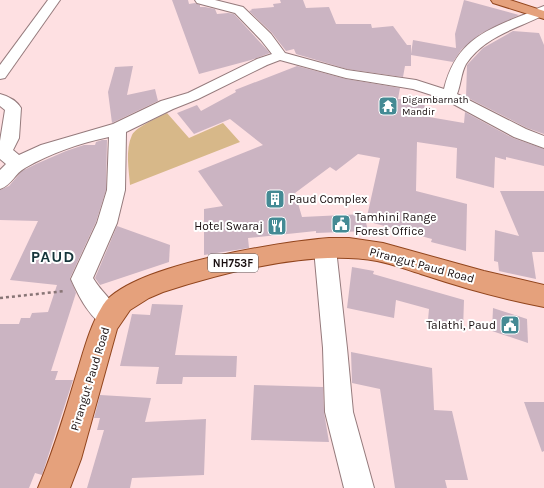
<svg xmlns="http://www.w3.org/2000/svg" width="544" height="488" viewBox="0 0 544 488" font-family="Karla,sans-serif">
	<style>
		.green { fill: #d7b889 }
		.building { fill: #cbb4c2 }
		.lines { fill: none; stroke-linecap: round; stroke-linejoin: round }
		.minor-casing { stroke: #957a7c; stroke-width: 2 }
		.major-casing { stroke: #92451d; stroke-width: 2 }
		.path { stroke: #887576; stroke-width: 2.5; stroke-dasharray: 3 3; stroke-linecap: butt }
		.minor { fill: #fff; fill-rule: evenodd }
		.major { fill: #e5a17c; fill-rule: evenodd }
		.labels { text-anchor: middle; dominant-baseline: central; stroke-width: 4; stroke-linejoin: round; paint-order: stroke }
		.far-poi-label { font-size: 10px; fill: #180e0f; stroke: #fff; text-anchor: start }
		.shield { fill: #fff; stroke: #5d5657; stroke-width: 1 }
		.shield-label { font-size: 11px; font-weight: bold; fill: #180e0f }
		.poi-label { font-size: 12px; fill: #180e0f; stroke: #fff; text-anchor: start }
		.street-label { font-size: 12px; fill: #180e0f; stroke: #fff }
		.district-label { font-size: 16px; font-weight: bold; letter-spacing: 1px; fill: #14353a; stroke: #fff }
	</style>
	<rect width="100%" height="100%" fill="#fee0e2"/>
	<path class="green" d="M167,113L189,138L223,123L240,142L130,185C129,170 125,150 132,135C137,126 158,118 167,113Z"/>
	<g class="building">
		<path d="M172,0H188L189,4L195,3L200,5V7H205L215,9L217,14L228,13L234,14L270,53L251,60L199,74Z"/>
		<path d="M280,0H303L306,8L329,7L336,24H371L372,28L393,26L407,45H411V54L413,40L456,48L455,34L464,0L519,15L480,34L461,50L453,62L411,55V66H405L403,77L347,69L296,54L294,49L286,51L272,33L249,11L252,10L251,9L274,7L273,4L281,3Z"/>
		<path d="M513,31L539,33L544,45V134L527,128L466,97L467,65L483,48Z"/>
		<path d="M133,66L127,95L155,89L158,101L112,123L108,92L115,67Z"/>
		<path d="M297,66L346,79L400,88L398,99H422L429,117L464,123L465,112L513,138L544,149V166L506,157V160L495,157L494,188L456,178L457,148L417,142L416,191L467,204L466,251L431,242L432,239L366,221L380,158L358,154L336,171L330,167L295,193L302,217L364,214L368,231L316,233V231L248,238L249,248L204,255V209L223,206L198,171L263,145L230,119L194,134L177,113L197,105L201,111L236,92L235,90Z"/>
		<path d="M102,140H107L106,190L96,222L70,278L76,293L51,371H58L55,380H73L42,475L35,473L29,488H0V324H19L21,318H30L32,313L48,312L57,285L10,280L38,221L0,220V190L9,186L22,171L36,164L66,151L84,145H95L96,142Z"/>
		<path d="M500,191H544V252H532L536,279L499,271L498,262L494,261L495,230L519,236Z"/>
		<path d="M117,226L170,245L169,262L100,285L95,278Z"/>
		<path d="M352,267L374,271L373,274L464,300L463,330L428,320L429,309L396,300L394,318L347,308Z"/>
		<path d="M152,304L183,305L175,355L237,356L236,377H183L182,384H156L159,367L120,366L132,314L150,315Z"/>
		<path d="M493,308L527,319L528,343L492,331Z"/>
		<path d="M351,352L432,368L434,410L452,411L468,480H445L447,488H395L380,389L352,383Z"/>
		<path d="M254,385L323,387L324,412L329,442L251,440Z"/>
		<path d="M100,395L151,398L145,422L206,419L204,475L132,478L130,488H87L104,430H97L100,418H94Z"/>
		<path d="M524,402H544V451L542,452Z"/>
	</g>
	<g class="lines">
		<defs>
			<g id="minor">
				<path d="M48,0H60L5,78L0,79V65Z"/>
				<path d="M195,0H215L243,7L271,34L285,53L347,70L416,80L444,89C455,45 479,33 518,17C527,14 535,9 544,6V15C516,29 485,36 466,64C461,73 461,84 457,94L526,129L544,136V148L514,137L444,99L413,89L346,78L280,60L267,65L198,99L173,109L126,132L125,190L117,223L93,278C101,292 115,302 122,317L118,325L110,329C91,321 79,297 71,279L97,223L107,190L109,137C80,143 51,153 25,168C15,173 12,185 0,189V170L6,164L0,159V141L5,110L0,106V94C8,96 17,101 21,108L19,138L13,150L19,155L41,145L113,124L161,101L188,93L257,59L272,54L261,40L235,13L197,3Z"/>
				<path d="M325,240L332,243L336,249L347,348L353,412L374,488H344L325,412L323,348L314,249L318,243Z"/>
			</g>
			<g id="major">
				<path d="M491,0H510L544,11V19L493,3Z"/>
				<path d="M329,238H349L383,243L484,271L544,285V307C503,299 463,288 424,275C408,270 393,264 377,261C313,249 225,272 163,292L149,298L130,310L117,329L81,459L70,488H38C53,452 64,416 75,379C83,354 89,327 103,305C129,265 281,242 329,238Z"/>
			</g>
		</defs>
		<use href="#minor" class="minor-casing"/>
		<use href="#major" class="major-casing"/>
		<path class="path" d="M0,298L65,291"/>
		<use href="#minor" class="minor"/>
		<use href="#major" class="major"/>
	</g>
	<defs>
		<symbol id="temple-square" viewBox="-11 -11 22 22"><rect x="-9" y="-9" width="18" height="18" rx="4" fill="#448a94" stroke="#fff"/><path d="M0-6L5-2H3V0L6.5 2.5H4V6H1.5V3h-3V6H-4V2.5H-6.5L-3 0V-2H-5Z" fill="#fff"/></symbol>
		<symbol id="building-square" viewBox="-11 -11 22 22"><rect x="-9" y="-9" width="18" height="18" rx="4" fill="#448a94" stroke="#fff"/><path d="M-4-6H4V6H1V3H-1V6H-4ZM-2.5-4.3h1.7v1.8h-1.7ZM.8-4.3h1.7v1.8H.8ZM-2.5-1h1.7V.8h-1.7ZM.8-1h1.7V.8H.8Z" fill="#fff"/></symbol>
		<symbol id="civic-square" viewBox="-11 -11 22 22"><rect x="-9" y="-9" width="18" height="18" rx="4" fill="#448a94" stroke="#fff"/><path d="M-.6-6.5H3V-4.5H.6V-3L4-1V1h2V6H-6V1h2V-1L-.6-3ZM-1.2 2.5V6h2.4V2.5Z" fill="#fff"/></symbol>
		<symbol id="restaurant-square" viewBox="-11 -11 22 22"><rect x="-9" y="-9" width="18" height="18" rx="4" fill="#448a94" stroke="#fff"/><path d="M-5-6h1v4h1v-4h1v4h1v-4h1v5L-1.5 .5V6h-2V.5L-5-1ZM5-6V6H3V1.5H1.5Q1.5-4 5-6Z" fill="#fff"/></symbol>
	</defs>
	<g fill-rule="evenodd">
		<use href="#temple-square" x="377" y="95" width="22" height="22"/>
		<use href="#building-square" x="264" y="188" width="22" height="22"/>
		<use href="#civic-square" x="330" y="213" width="22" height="22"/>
		<use href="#restaurant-square" x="266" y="215" width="22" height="22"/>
		<use href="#civic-square" x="499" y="314" width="22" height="22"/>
	</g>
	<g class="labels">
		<g class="far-poi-label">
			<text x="402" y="100">Digambarnath<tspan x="402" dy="12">Mandir</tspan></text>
		</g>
		<rect class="shield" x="208" y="254" width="50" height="18" rx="3"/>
		<g class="shield-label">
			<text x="233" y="263">NH753F</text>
		</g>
		<g class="poi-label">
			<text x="289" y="199">Paud Complex</text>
			<text x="355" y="217">Tamhini Range<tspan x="355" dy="14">Forest Office</tspan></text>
			<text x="263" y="226" text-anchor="end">Hotel Swaraj</text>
			<text x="496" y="325" text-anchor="end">Talathi, Paud</text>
		</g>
		<g class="street-label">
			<text transform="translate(422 265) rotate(15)">Pirangut Paud Road</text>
			<text transform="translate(90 379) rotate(-73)">Pirangut Paud Road</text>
		</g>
		<g class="district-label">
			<text x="53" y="256">PAUD</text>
		</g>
	</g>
</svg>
